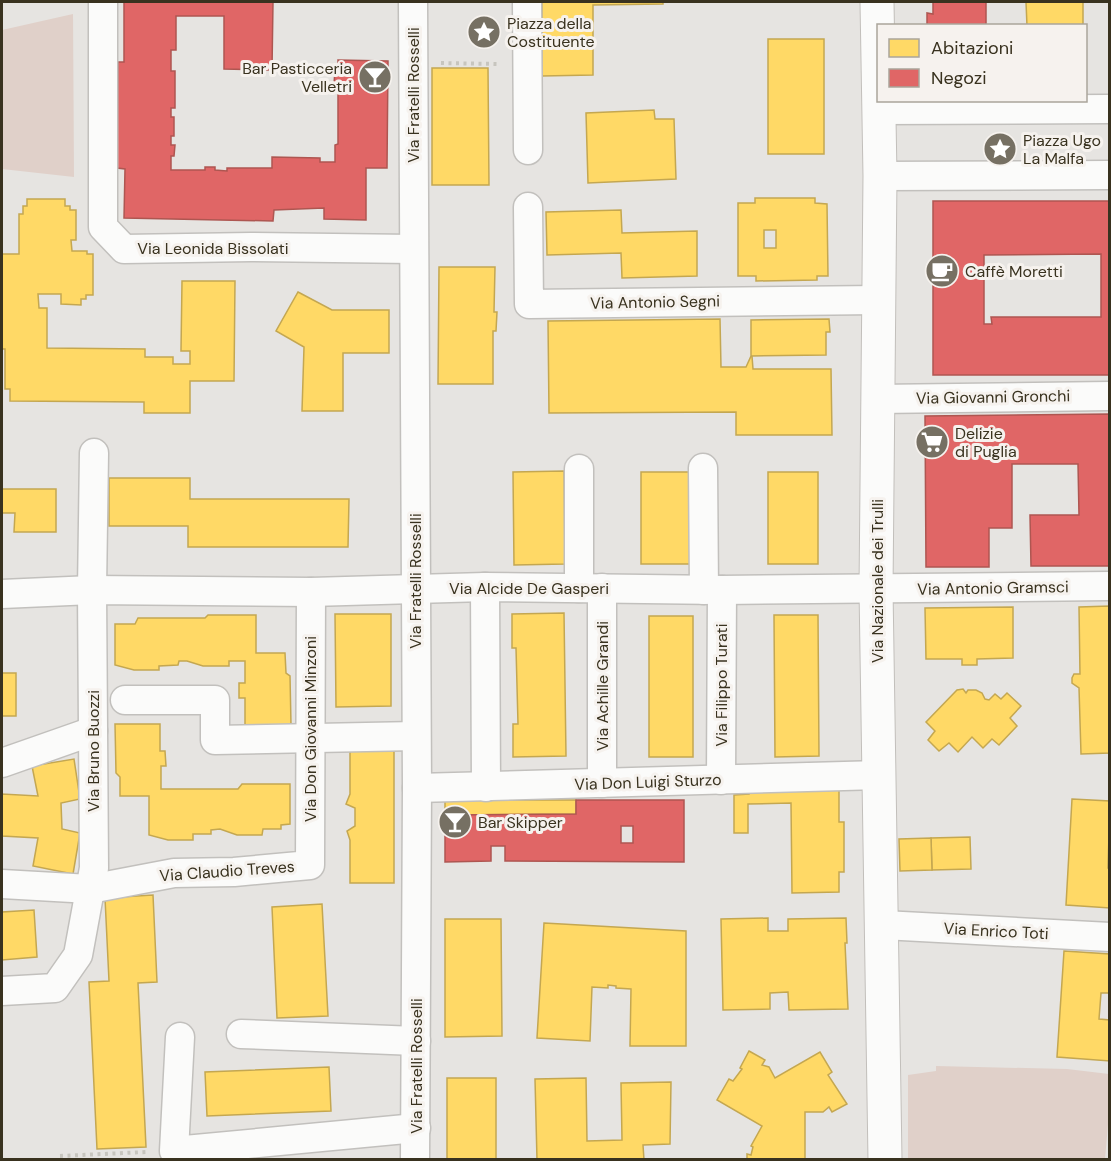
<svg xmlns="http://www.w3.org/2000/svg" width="1111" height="1161" viewBox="0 0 1111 1161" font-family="'DM Sans',sans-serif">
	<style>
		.green { fill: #e0d0c9 }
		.homes { fill: #ffd966; stroke: #c4a751; stroke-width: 1.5; fill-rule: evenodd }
		.shops { fill: #e06666; stroke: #ae5651; stroke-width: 1.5; fill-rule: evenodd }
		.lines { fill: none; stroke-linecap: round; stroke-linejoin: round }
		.street-casing { stroke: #c2c0bd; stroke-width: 31 }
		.secondary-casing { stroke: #c2bfbb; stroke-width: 35 }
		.path { stroke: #c7c5be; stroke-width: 4; stroke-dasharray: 3 4.5; stroke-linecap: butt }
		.street { stroke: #fbfbfa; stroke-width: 28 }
		.secondary { stroke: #fbfbfa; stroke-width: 33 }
		.labels { text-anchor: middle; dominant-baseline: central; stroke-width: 6; stroke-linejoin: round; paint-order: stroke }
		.poi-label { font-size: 16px; fill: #39321f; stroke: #f6f2ee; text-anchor: start }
		.street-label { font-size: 16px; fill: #39321f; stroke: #f6f2ee }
	</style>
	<rect width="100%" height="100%" fill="#e6e4e1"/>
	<g class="green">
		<path d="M73,14L74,177L2,169V30Z"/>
		<path d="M936,1066L1067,1069L1109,1074V1113L1105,1159H908V1075L936,1071Z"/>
	</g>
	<g class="homes">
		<path d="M542,2H663V4L593,5V75L542,76Z"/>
		<path d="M1026,2H1083V26H1027Z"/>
		<rect x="768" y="39" width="56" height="115"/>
		<path d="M432,68H488L489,185H432Z"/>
		<path d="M654,110L655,119H674L676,179L588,183L586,113Z"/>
		<path d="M755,198H815V203L827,204L828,276H817V280L756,281V276H738V203H755ZM764,230H776V248H764Z"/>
		<path d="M27,199H65V206H70V210H76V240H71L72,251H87V254H93V295H86V299H81V305L61,304V294H38L39,308H47V348L145,349V357H173V364H190V351H181L182,281H235L234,381H190V413H144V402L10,401V389H5V349H2V254H19V214H23V206H27Z"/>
		<path d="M621,210L622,233L697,231V276L622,278L621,253L547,255L546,212Z"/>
		<path d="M439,267H495L494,312H497L496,331H493V384H438Z"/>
		<path d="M298,292L332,310H389V353H343V411H302L304,347L276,331Z"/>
		<path d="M720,319L721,367H746L751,356V320L829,319L830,332H826V355L752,356L753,369H831L832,435H736V412L549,413L548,321Z"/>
		<path d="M564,471L565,564L514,565L513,472Z"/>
		<path d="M641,472H691L692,564H641Z"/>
		<rect x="768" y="472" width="50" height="92"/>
		<path d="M109,478H190V499H349L348,547H188V526H109Z"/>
		<path d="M2,489H56V532H14L15,513H2Z"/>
		<path d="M1110,606V753L1081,754L1079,688L1072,683V678L1074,674H1080L1079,607Z"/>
		<path d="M1013,607V658L977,659V665H962V659H926L925,608Z"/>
		<path d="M564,613L566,756L513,757V724H518L516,648H512V614Z"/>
		<path d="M335,614H391V706L336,707Z"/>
		<path d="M208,615H256V653H285L286,673L290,676L291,725H245V698H239V683H245V661H229V666H203L187,661H179L178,665L159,666V670H134L115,665V624H135L138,618H205Z"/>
		<path d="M774,615H818L819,756L775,757Z"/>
		<rect x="649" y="616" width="44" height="141"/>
		<rect x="2" y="673" width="14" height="43"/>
		<path d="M963,689L966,693L968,690H976L982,693L985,699L989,700L995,694L1001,699L1007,693L1021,706L1010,718L1017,726L999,745L992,739L983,748L972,737L958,752L949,743L939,751L928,740L935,731L926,722L957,690Z"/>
		<path d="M115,724H160V751H165L166,766H161V789H238L242,784H290V824L281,825V829H263L262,835H237L220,829L211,830V834H193V840H168L149,835V796H120V777L116,773Z"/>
		<path d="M350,750H394V883H350V840L347,831L355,826V808L346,804L350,794Z"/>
		<path d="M74,759L80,799L61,803L62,829L80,833L73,874L33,866L38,838L2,836V794L38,796L32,766Z"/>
		<path d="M749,787L839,789V822H844V872H839V892L792,893L791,803L748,804V833H734V795L749,794Z"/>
		<path d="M1072,799L1110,801L1108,868H1110V908L1066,905Z"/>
		<path d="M445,800H576V814L445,815Z"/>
		<path d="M970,837L971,869L932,870L931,838Z"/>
		<path d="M931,838L932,870L900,871L899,839Z"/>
		<path d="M153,895L157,982L138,983L146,1147L97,1149L89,982L109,981L105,898Z"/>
		<path d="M322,904L328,1016L277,1018L272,907Z"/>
		<path d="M34,910L37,957L2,960V912Z"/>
		<path d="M768,918V931H788V919L846,918L847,943H845L848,1009L789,1010L788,992L770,993V1009L723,1010L721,919Z"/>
		<path d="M445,919H501L502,1036L445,1037Z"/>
		<path d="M544,923L686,931V1046H630L631,989L616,988V986L608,985V988L592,987L590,1041L537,1038Z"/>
		<path d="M1064,951L1110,954V993H1101L1099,1019L1110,1020V1061L1057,1057Z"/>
		<path d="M749,1051L765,1060L762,1065L769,1067L775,1078L820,1052L832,1072L828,1075L847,1104L832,1112L829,1107L823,1112H805V1160H747V1154L751,1155L753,1147L751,1146L762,1126L717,1100L729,1079L733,1081L742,1069L740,1068Z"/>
		<path d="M329,1067L331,1111L207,1116L205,1072Z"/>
		<rect x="447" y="1078" width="49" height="82"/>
		<path d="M586,1078L587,1141L622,1140L621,1083L671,1082L670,1144L643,1145L644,1160H537L535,1079Z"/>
	</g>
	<g class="shops">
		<path d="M124,2H273L272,70L224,69V16H176V50H171V71H175V108H171V117H174V136H171V145H175L174,156H171V170H205V167H215V170L227,171V168H272V157L320,158V162H335V145L338,144V85H334L335,69L338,68V60L388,61L387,168H366V220L324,219V208L274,210L273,221L124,218L125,169L117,168L118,62H124Z"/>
		<path d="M933,2H986V26H927V13L933,14Z"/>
		<path d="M933,201H1110V375H933ZM1101,254V317H991L992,324H984V255Z"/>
		<path d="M1110,414V566H1031L1030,515H1079L1078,464H1012V528H989V567H926L925,416Z"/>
		<path d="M576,800H684V862L505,861V846H491V861L445,862V815L576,814ZM621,826H633V843H621Z"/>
	</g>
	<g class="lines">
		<defs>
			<g id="street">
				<path d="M103,2V227L124,249L251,247L413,249"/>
				<path d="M413,2L417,788L415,1160"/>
				<path d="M527,2L528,150"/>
				<path d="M878,110L1110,109"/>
				<path d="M880,176L1110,175"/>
				<path d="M528,207L529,304L878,300"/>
				<path d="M877,399L1110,396"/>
				<path d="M703,468L704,590"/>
				<path d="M485,587L486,787"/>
				<path d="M579,588V469"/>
				<path d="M2,594L92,590L311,592L485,587L722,590L1110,586"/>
				<path d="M125,700H215V740L416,736"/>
				<path d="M2,763L93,731"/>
				<path d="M721,780L722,590"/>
				<path d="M602,783V588"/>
				<path d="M417,788L880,775"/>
				<path d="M2,884L90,889L174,873L234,872L310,865L311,592"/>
				<path d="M883,925L1110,937"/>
				<path d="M2,991L55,988L78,955L94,868L92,590L94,453"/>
				<path d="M241,1034L416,1041"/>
				<path d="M180,1037L174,1151L416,1128"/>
			</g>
			<path id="secondary" d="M877,2L880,176L876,589L885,1160"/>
		</defs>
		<use href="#street" class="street-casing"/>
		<use href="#secondary" class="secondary-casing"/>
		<g class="path">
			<path d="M441,63L500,64"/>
			<path d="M60,1156L146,1152"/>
		</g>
		<use href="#street" class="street"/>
		<use href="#secondary" class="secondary"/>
	</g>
	<defs>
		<symbol id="sight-disc" viewBox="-11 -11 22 22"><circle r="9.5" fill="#767063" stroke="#f6f2ee"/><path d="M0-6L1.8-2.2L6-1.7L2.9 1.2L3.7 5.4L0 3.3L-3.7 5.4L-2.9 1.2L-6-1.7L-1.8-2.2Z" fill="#fff"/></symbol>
		<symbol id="bar-disc" viewBox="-11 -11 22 22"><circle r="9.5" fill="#767063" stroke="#f6f2ee"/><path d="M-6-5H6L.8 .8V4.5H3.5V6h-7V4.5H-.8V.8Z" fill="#fff"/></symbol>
		<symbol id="cafe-disc" viewBox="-11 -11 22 22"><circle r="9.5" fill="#767063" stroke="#f6f2ee"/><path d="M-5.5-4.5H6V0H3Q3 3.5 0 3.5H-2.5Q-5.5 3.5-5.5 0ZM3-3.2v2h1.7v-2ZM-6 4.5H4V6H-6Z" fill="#fff"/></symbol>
		<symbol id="supermarket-disc" viewBox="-11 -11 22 22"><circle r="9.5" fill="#767063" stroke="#f6f2ee"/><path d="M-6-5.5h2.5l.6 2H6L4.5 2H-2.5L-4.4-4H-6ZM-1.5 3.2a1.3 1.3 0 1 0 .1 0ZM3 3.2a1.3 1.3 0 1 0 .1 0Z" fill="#fff"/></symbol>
	</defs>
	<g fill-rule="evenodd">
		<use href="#sight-disc" x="465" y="13" width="38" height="38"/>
		<use href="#bar-disc" x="356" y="58" width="38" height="38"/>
		<use href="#sight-disc" x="981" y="130" width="38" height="38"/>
		<use href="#cafe-disc" x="923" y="252" width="38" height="38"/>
		<use href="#supermarket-disc" x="913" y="423" width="38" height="38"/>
		<use href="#bar-disc" x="436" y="803" width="38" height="38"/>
	</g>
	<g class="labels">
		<g class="poi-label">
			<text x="507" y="23">Piazza della<tspan x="507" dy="18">Costituente</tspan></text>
			<text x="352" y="68" text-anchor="end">Bar Pasticceria<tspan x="352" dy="18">Velletri</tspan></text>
			<text x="1023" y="140">Piazza Ugo<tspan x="1023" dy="18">La Malfa</tspan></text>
			<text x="965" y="271">Caffè Moretti</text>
			<text x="955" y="433">Delizie<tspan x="955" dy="18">di Puglia</tspan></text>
			<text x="478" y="822">Bar Skipper</text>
		</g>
		<g class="street-label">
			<text transform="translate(413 95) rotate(-90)">Via Fratelli Rosselli</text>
			<text x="213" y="248">Via Leonida Bissolati</text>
			<text transform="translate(655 302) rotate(-1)">Via Antonio Segni</text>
			<text transform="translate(993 397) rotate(-1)">Via Giovanni Gronchi</text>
			<text transform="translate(415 581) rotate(-90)">Via Fratelli Rosselli</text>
			<text transform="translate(877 581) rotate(-90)">Via Nazionale dei Trulli</text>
			<text x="529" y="588">Via Alcide De Gasperi</text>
			<text transform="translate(993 588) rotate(-1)">Via Antonio Gramsci</text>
			<text transform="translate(721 685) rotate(-90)">Via Filippo Turati</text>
			<text transform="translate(602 686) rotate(-90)">Via Achille Grandi</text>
			<text transform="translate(310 729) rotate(-90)">Via Don Giovanni Minzoni</text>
			<text transform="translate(93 751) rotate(-90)">Via Bruno Buozzi</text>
			<text transform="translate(648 782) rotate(-2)">Via Don Luigi Sturzo</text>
			<text transform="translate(227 871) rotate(-4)">Via Claudio Treves</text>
			<text transform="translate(996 931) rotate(3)">Via Enrico Toti</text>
			<text transform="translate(416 1066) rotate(-90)">Via Fratelli Rosselli</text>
		</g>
	</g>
	<rect width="1111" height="1161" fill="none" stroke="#39321f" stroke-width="6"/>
	<rect x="877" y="24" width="210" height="78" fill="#f6f2ee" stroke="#aaa59b" stroke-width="1.5"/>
	<rect x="889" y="39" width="30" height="18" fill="#ffd966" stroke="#aaa59b" stroke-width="1.5"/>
	<text x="931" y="54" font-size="18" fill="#39321f">Abitazioni</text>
	<rect x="889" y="69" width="30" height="18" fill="#e06666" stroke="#aaa59b" stroke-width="1.5"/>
	<text x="931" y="84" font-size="18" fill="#39321f">Negozi</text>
</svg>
